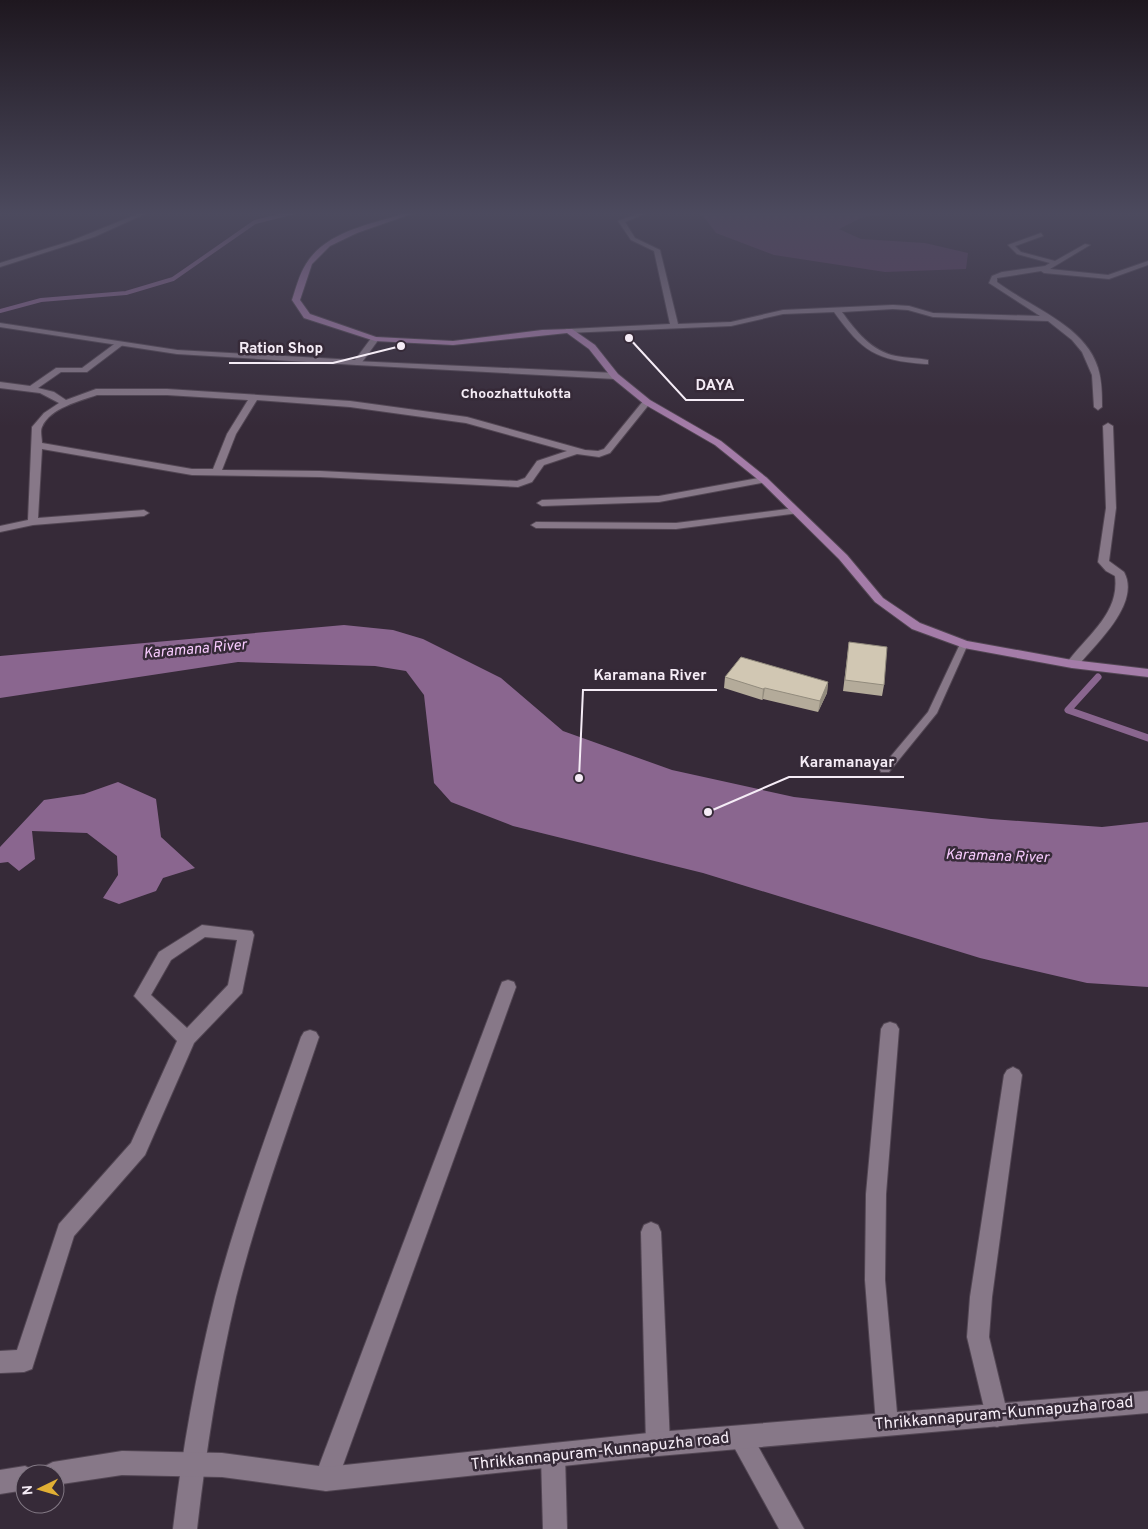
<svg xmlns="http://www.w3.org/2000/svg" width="1148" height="1529" viewBox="0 0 1148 1529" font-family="Overpass,sans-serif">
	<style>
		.green { fill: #5a3b5e }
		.water { fill: #8a668f }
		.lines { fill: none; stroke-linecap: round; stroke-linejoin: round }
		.stream-far1 { stroke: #8a668f; stroke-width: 4 }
		.stream { stroke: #8a668f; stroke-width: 7 }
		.service-casing { stroke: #524653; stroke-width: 2 }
		.minor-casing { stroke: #524653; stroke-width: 2 }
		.tertiary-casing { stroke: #524653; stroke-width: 2 }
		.secondary-casing { stroke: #524653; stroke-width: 2 }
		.service { fill: #877888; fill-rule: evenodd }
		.minor { fill: #877888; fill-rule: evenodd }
		.tertiary { fill: #877888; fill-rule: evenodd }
		.secondary { fill: #a47ca8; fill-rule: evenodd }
		.wall { fill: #b4ab9a }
		.shaded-wall { fill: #928b7d }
		.building { fill: #d1c7b3; stroke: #928b7d }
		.labels { text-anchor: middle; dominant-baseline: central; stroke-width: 5; stroke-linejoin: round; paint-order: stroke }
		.far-quarter-label { font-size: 14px; font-weight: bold; fill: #f5ecf6; stroke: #362a38 }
		.water-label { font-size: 15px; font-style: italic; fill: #f7cafd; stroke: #362a38 }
		.near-street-label { font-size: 16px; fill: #f5ecf6; stroke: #362a38 }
		.leader { fill: none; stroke: #f5ecf6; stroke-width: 2 }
		.callout-dot { fill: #f5ecf6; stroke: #362a38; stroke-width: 2 }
		.callout-label { font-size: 15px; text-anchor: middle; font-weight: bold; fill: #f5ecf6; stroke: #362a38; stroke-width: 5; stroke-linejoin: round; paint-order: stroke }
	</style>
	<rect width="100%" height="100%" fill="#362a38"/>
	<path class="green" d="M701,213H894L863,217L839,229L861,239L925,243L968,253L966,269L885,272L774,255L716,233Z"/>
	<g class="water">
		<path d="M344,625L393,630L423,639L501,678L563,731L672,770L794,797L991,819L1102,827L1148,822V987L1087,983L980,958L703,873L513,826L451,802L434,783L424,695L406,671L375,666L238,662L0,698V656Z"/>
		<path d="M118,782L156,799L161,837L195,868L163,878L156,891L119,904L103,898L118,875L117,856L87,833L32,831L35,859L19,871L8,862L0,863V847L44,800L84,794Z"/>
	</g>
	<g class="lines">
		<path class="stream-far1" d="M0,311L41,300L126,293L173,279L255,222L291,213"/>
		<path class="stream" d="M1098,677L1068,710L1148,738"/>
		<defs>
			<path id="service" d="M964,641L968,644L937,713L889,772H881L880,770L881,768L928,712L960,644Z"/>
			<g id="minor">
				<path d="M140,213H147L94,237L0,267V263L71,241Z"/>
				<path d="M639,213H647L625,222L635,238L660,250L678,324L731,322L783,310L893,305L909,306L933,313L1040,316L989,283L992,276L1002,272L1045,266L1050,263L1017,254L1008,245L1041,233L1043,236L1015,246L1021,252L1055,261L1085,244L1090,245L1050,269L1108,275L1148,261V265L1109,279L1044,273L1041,271L997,278V282C1030,307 1085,325 1098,368C1102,381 1102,394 1102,407L1098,410L1094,407L1092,375L1082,352L1072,340L1048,321L933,317L908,310L893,309L842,312C856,331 871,351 896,356C907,358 917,358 928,360V364H925C875,360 863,352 834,312L783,314L731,326L566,333V329H569L670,324L654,251L631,240L618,221Z"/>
				<path d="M117,342L124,344L87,372H61L38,388L54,392L66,400L96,389H167L350,401L467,417L585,450L598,451L604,449L644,400L651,402L610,453L599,457L577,454L544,465L532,482L518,487L320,477L192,475L42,449L38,518L144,510L149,513L144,516L33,525L0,532V526L28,520L32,427L44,413L59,403L40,393L0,388V382L30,386L56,368H82ZM97,395H167L248,400L227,434L213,469H192L42,443C42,438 40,431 42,427C50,408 80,401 97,395ZM257,400L350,407L466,423L567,451L537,461L525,478L517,481L320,471L222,470L236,434Z"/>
				<path d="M354,361L615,373L619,376L615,379L357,365L353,363Z"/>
				<path d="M1108,423L1113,426L1116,508L1109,561L1124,572C1139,599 1106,634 1089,653C1084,658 1079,666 1072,668L1066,664C1086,636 1120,614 1115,576L1106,571L1098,562L1106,508L1103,426Z"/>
				<path d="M764,477L767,478V482L659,502L542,506L537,503L542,500L659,496Z"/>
				<path d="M795,508L800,511L799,513L676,529L536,528L531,525L536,522L676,523Z"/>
				<path d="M202,925L252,931L254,935L242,993L194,1043L145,1155L74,1236L32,1369L24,1372L0,1373V1351L17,1350L59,1224L131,1143L177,1041L134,996L159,952ZM205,937L237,940L228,985L187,1028L151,995L171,960Z"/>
				<path d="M508,980L514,982L516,987L338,1479L334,1487L326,1491L318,1487L314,1479L500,987L502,982Z"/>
				<path d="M890,1022L896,1024L899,1029L886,1194L885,1280L898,1424L895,1432L887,1435L879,1432L876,1424L865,1280L866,1194L881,1029L884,1024Z"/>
				<path d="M310,1030L316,1032L319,1037C290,1123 258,1209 236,1297C218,1373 206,1451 197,1529H173C182,1451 196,1373 215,1297C238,1209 271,1123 301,1037L304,1032Z"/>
				<path d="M1013,1067L1019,1070L1022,1075L992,1297L989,1337L1008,1416L1005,1424L997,1427L989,1424L986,1416L967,1337L970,1297L1004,1075L1007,1070Z"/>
				<path d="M651,1222L658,1225L661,1232L670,1444L666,1452L658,1456L650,1452L646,1444L641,1232L644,1225Z"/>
				<path d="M741,1426L749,1430L804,1529H779L729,1438L733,1430Z"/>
				<path d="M553,1443L561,1447L565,1455L567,1529H543L541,1455L545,1447Z"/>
			</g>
			<g id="tertiary">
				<path d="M0,323L177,350L355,360L372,337L379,339L360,365H357L177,354L0,327Z"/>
				<path d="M1148,1391V1413L658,1456L326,1491L222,1477L122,1475L55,1485V1474H41L45,1466L53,1462L122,1451L222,1453L326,1467L658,1432Z"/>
				<path d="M25,1466L33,1470L35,1474H25V1490L0,1494V1470Z"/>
			</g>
			<path id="secondary" d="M406,213H414L357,233L330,246L312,264L300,300L310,314L376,337L453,341L542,330L572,329L595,345L618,374L650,400L721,441L767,478L847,555L883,598L920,623L967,641L1072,660L1148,669V677L1072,668L964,648L912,629L875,602L839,559L761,482L715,445L644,404L612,378L589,349L567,333L453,345L375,341L304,318L292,300C296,288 299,275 306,264C326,231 372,224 406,213Z"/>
		</defs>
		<use href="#service" class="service-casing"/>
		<use href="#minor" class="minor-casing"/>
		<use href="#tertiary" class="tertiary-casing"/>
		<use href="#secondary" class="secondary-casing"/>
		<use href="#service" class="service"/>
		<use href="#minor" class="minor"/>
		<use href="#tertiary" class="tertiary"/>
		<use href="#secondary" class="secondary"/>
	</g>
	<g class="wall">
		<path d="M849,642L884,685L882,696L843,691Z"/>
		<path d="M725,677L828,682L827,693L818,712L763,699L762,700L724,688Z"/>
	</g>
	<g class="shaded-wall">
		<path d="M828,682L827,693L818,712L820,701Z"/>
		<path d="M765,688L763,699L762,700L763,689Z"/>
	</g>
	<g class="building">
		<path d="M849,642L887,647L884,685L845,680Z"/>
		<path d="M741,657L828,682L820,701L765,688L763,689L725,677Z"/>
	</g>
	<linearGradient id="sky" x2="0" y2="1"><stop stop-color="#1e171f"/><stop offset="0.5" stop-color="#4c4a5e"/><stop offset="1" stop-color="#4c4a5e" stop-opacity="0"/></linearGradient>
	<rect width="1148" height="427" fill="url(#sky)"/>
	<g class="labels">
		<g class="far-quarter-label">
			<text x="516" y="394">Choozhattukotta</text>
		</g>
		<g class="water-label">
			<text transform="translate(195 650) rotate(-5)">Karamana River</text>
			<text transform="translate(997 857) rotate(2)">Karamana River</text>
		</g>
		<g class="near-street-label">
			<text transform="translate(1004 1414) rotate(-5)">Thrikkannapuram-Kunnapuzha road</text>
			<text transform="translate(600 1452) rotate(-6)">Thrikkannapuram-Kunnapuzha road</text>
		</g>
	</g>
	<path class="leader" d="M401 346L333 363H229M629 338L686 400H744M579 778L583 690H717M708 812L789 777H904"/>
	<g class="callout-dot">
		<circle cx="401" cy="346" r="5"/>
		<circle cx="629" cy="338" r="5"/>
		<circle cx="579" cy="778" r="5"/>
		<circle cx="708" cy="812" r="5"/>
	</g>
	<g class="callout-label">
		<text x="281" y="353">Ration Shop</text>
		<text x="715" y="390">DAYA</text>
		<text x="650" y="680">Karamana River</text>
		<text x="847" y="767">Karamanayar</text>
	</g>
	<g transform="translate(40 1489) rotate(265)"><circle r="24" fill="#362a38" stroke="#827884"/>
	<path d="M0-4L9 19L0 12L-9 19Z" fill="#e1af34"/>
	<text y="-8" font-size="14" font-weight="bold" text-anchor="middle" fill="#f5ecf6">N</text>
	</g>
</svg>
